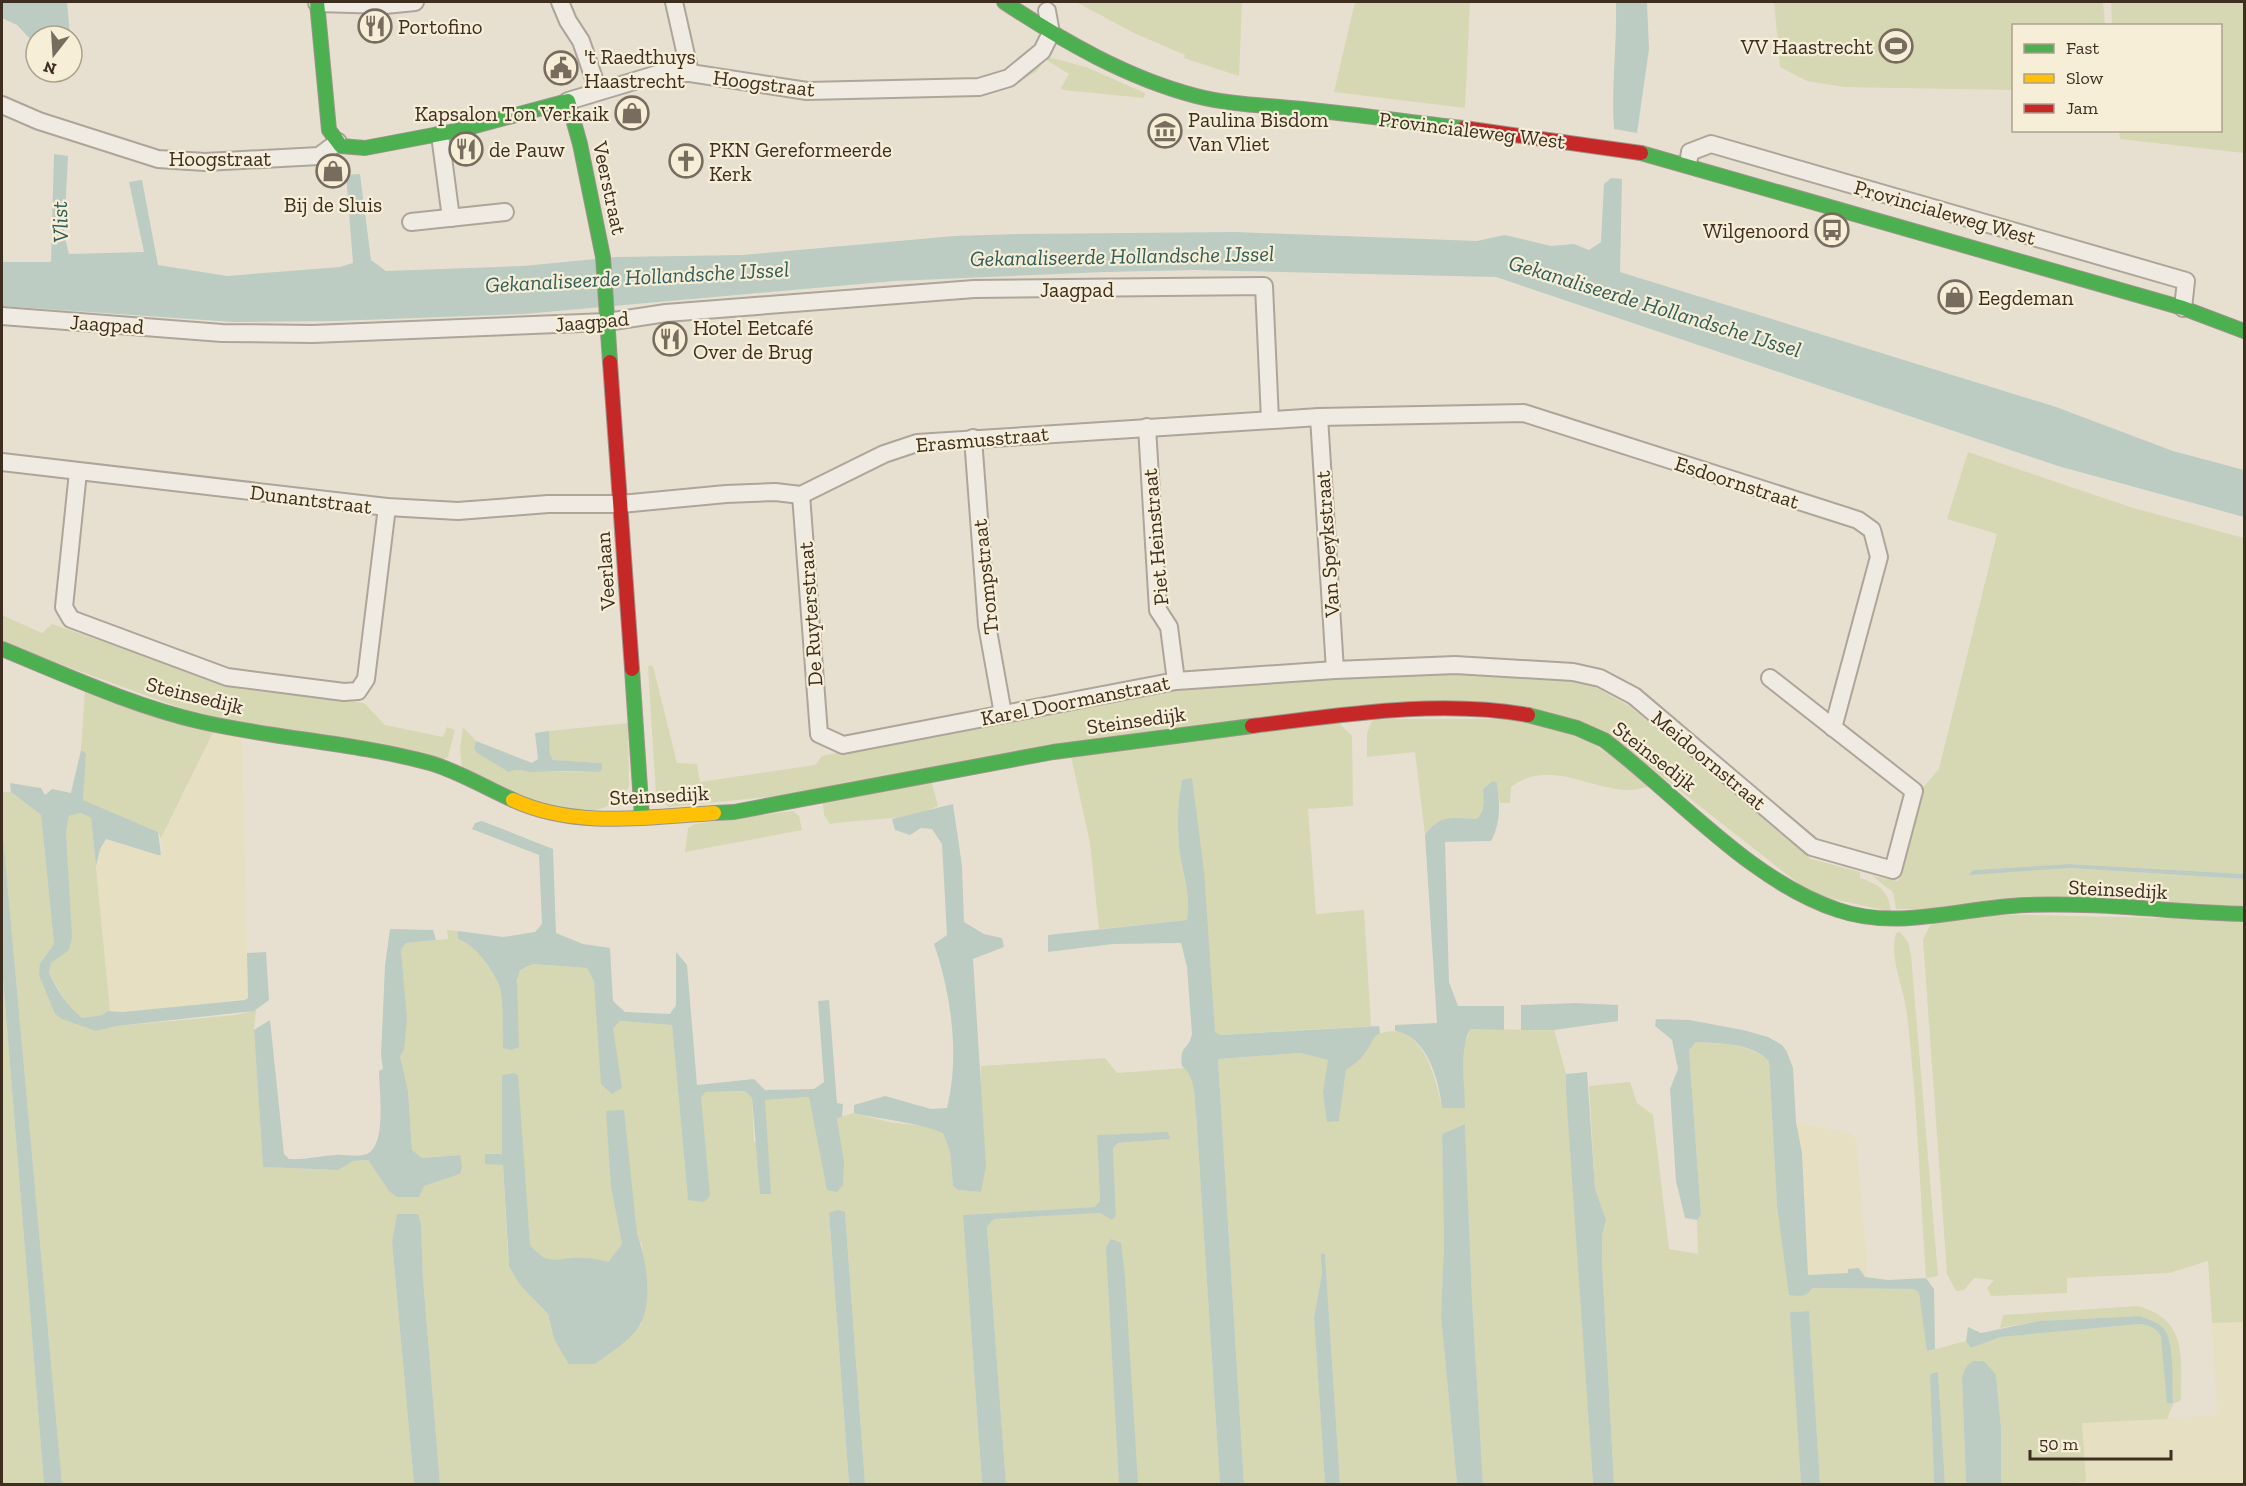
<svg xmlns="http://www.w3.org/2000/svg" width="2246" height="1486" viewBox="0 0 2246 1486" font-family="'Zilla Slab',serif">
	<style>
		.farmland { fill: #e6dfc2 }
		.green { fill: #d6d7b3; fill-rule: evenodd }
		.water { fill: #bcccc2 }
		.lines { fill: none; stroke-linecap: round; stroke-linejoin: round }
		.street-casing { stroke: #ada599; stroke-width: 20 }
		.fast-casing { stroke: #9c958a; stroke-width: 16 }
		.slow-casing { stroke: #9c958a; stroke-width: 16 }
		.jam-casing { stroke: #9c958a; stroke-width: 16 }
		.street { stroke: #efebe3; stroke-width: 16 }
		.fast { stroke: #4caf50; stroke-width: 14 }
		.slow { stroke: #ffc107; stroke-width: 14 }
		.jam { stroke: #c62828; stroke-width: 14 }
		.labels { text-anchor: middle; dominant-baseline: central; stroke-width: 4.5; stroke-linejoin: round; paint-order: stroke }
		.poi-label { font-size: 21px; fill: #3d2e20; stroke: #f7eed8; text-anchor: start }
		.street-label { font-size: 21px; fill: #3d2e20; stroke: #f7eed8 }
		.water-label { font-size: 22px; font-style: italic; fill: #2f5d5a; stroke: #f7eed8 }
	</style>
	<rect width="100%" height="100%" fill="#e7e0d1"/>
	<g class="farmland">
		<path d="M214,730L242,735L248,998L175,1008L123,1012L108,1011L66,832L106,839L157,855L163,850L161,838Z"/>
		<path d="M1796,1122L1848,1133L1856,1138L1868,1277L1848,1273L1808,1275L1802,1153Z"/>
		<path d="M2244,1322V1484H2071L2086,1480L2082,1423L2217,1415L2212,1323Z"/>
	</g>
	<g class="green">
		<path d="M1076,2H1242L1239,76L1184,58L1185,55L1134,33Z"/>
		<path d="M1355,2H1470L1465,108L1334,92Z"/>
		<path d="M1774,2H2103L2105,25L2014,26L2013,90L1844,87L1807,81L1780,67Z"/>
		<path d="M2111,2H2244V153L2120,139L2119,131L2220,130V26L2112,25Z"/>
		<path d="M1044,56L1086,67L1145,93L1144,98L1063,90L1061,88L1069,74L1045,59L1036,72L1018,82V79Z"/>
		<path d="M1968,452L2130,507L2244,538V874L2069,864L1973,870L2069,868L2244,879V909H1896L1893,892L1872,876L1898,881L1921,790L1939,769L1997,534L1947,519Z"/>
		<path d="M2,615L42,633L52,624L240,689L364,703L385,725L443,737L447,727L455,730L448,757L442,760L203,716L2,643Z"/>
		<path d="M648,666H653L677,763L697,764L700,782L815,765L822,756L1172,689L1459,670L1554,676L1588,683L1629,706L1811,859L1860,872V878C1880,885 1889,891 1891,912L1812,894L1628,750L1459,706L826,791L668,807L656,795Z"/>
		<path d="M85,690L214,730L161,838L158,832L82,800L86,753L81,750Z"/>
		<path d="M1373,719H1510L1581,735L1653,786C1644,787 1633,791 1625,790C1585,787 1547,759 1511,787L1510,803H1500L1497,783L1483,789C1483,800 1486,812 1476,819C1452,818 1441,813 1425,835L1415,752L1367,757V733Z"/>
		<path d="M1337,721L1352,736L1353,806L1308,809L1316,914L1364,910L1371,1026L1219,1035L1215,1032L1182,780C1177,804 1177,831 1180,855C1184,880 1191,895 1187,920L1099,929L1090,843L1071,756Z"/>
		<path d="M628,723L629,786C597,843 505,786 462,768L460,749L463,727L476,741L474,748C482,754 492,763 501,766C528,775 569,771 598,772L602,763L553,760L550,754L549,731Z"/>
		<path d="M931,780L938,806C904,822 866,818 830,824L824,815L823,803Z"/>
		<path d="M2,792H11L41,815L54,944L40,963L55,1014L96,1031L117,1026L236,1015L256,1010L254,1030L263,1167L337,1170L353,1161L368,1160L389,1191L424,1186L460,1174V1155L422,1158L412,1150L408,1091L400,1056L403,978L401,950L406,943L448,939L447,930L458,931V939C475,945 492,968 499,985C504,999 502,1031 503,1047L520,970L533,964L587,968L594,980L622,1088L612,1028L620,1021L672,1025L688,1200L701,1097L705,1092L745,1091L752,1098L754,1143L765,1127V1100L809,1097L844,1162L837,1118L854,1113L889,1122L929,1127L943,1133L950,1152L953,1186L958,1190L981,1192L984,1136L980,1095L981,1066L1105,1058L1117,1073L1185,1068L1193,1081L1196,1113L1220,1484H1006L987,1227L994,1219L1100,1213L1112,1220L1116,1216L1113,1148L1118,1143L1169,1139L1168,1133L1097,1135L1100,1201L1094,1207L963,1215L982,1484H865L845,1212L829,1214L849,1484H440L423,1279L421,1224L417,1214L397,1215L392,1242L414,1484H62L2,825ZM502,1076L523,1166L530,1246L541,1258L553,1261L582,1258L608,1262L622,1244L611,1187L642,1245L645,1310L641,1325L595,1364L554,1339L548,1314L520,1285L508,1258L503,1165L485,1154H502Z"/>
		<path d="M793,811L799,816L802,830L685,852L688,828L695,824Z"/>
		<path d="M81,813L91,818L110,1011L102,1015L82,1018L69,1007L49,973L51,963L71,945L66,832L69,816Z"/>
		<path d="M1989,914L2244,920V1322L2212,1323L2208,1261L2169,1273L2067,1278V1293L1991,1296L1987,1288L1994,1280L1974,1278L1964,1290L1956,1291L1947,1274L1923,940L1930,925Z"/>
		<path d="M1900,932L1908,942L1911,955L1938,1276L1926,1278C1920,1190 1917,1101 1907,1014C1904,987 1889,960 1896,933Z"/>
		<path d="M2,966L44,1484H2Z"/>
		<path d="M1471,1029L1554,1030L1566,1074L1593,1484H1483L1472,1299L1465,1124L1442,1134L1444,1244L1441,1316L1457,1484H1340L1325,1254L1322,1253V1273L1314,1317L1325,1484H1244L1218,1059L1300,1053L1329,1060L1323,1092L1339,1120L1346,1070L1366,1052L1374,1036C1419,1014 1436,1075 1442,1108H1464V1044Z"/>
		<path d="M1696,1042C1722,1044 1748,1043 1769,1061L1777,1205L1812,1288L1914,1289L1919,1293L1928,1351L1966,1341L1971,1348L2001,1337L2140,1324C2150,1326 2157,1328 2161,1337L2173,1403L2170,1345L2165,1330L2139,1316L2040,1321L2000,1328L2003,1315L2138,1306C2188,1320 2181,1357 2181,1400L2173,1404L2167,1419L2082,1423L2086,1481L2071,1484H2001V1427L1996,1375L1962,1377L1966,1484H1945L1938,1372L1930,1374L1934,1484H1820L1809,1311L1791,1312L1801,1484H1614L1602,1263V1235L1606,1220L1595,1188L1589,1086L1630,1082L1637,1103L1653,1115L1669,1249L1698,1254L1697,1220L1701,1215L1689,1050Z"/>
	</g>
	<g class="water">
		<path d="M2,2H67L70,36H36V45L17,25L2,18Z"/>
		<path d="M1618,2L1647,3L1649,49L1637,133L1614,129C1611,87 1617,45 1616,3Z"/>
		<path d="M54,154L68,156L64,234L69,254L144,252L129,182L142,180L158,265L227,276L340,267L353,263L346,175L360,174L371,260L386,271L523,266L616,257L743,255L954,236L1019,234L1235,232L1477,241L1505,235L1551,246L1574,244L1589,250L1601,242L1604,184L1611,178L1622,179L1620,272L2056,407L2173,451L2244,470V517L2058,466L1496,277L1195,270L1105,272L894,281L524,314L336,321L233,322L2,306V262H51Z"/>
		<path d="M549,731L550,754L553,760L602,763V769L599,772C577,771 557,771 536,772C525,773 519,767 509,772L477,753L474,748L476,741L532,763L538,759L535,733Z"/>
		<path d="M81,750L86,753L83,800L158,832L161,855H158L106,839L100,849L96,866L91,818L81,813L69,816L66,832L72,938L69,950L51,963L49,973C58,991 66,1005 82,1018L102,1015L108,1011L123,1012L245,1000L248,998L247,953L266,952L269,1000L254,1011L117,1026L96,1031L62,1019L55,1014L39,975L40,963L54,944L41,815L11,792L10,783L41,788L45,795L52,789L71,793Z"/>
		<path d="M1192,778L1204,871L1215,1032L1220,1035L1379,1026L1380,1033C1371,1038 1371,1046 1365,1053C1360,1060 1353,1065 1346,1070L1339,1121L1327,1122L1323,1092L1328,1060L1300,1053L1218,1059L1244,1484H1220L1196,1113C1194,1095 1196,1078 1182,1066C1179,1045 1189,1050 1192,1034L1187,967L1181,943L1113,944L1048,952V935L1187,920C1191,897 1184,878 1180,855C1177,831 1177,804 1182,780Z"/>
		<path d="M1493,781L1497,783C1500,803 1501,823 1491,841L1445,842L1449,982L1458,1006H1504V1030L1471,1029C1459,1041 1465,1090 1465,1108H1442C1439,1080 1427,1036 1395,1031V1025L1437,1023L1425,835C1441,813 1452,818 1476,819C1486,812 1483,800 1483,789Z"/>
		<path d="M953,804L962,866L964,922L984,934L1002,938L1004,947L973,959L986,1166L981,1192L958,1190L953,1186L950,1152L943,1133C917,1122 883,1120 854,1113V1105L885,1096L931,1109L947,1108C960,1056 951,993 934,944L947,935L942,844L932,829L921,828L910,835L895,830L892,819Z"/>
		<path d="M482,821L553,849L556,933L583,944L610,948L613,1001L625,1012L670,1014L676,1005V952L687,965L697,1085L754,1079L765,1090L814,1089L824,1082L818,1001L829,1000L837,1103L843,1104L842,1117L837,1118L844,1162L843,1185L837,1192L827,1190L809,1097L765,1100L771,1194H760L752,1098L745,1091L706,1092L701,1097L710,1196L704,1202L688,1200L672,1025L620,1021L613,1028L622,1088L612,1094L601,1084L594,981L587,968L533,964L520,970L517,981L519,1047L511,1050L503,1048C502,1031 504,999 499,985C492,968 475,945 458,939V931L503,937L535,932L542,924L539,855L472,829L475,823Z"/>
		<path d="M2,825L62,1484H44L2,966Z"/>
		<path d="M2069,864L2244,874V879L2069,868L1969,875L1973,870Z"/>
		<path d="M390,929L433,930L436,940L406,943L401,950L407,1019L404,1050L400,1056L408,1091L412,1150L422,1158L460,1155L462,1166L460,1174L424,1186L419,1197H397L389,1191L368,1160L353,1161L338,1170L263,1167L254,1030L270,1020L284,1154L289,1159C304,1160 319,1156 335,1155C345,1154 356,1158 367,1154C387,1145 379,1090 379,1071L383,1069L381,1055L385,966Z"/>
		<path d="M1575,1003L1618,1005V1021L1554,1030H1521V1005Z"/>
		<path d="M1656,1019L1689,1020L1743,1030L1768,1037L1782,1045L1787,1052L1793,1068L1796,1122L1802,1153L1808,1275L1848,1273V1269L1859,1268L1865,1277L1888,1280L1926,1278L1934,1289L1935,1349L1927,1351L1919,1293L1914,1289L1812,1288C1806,1298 1799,1296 1789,1295L1777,1205L1769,1061C1749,1042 1722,1044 1696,1042L1689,1050L1701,1215L1697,1220L1685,1218L1676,1181L1670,1089L1678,1069L1672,1040L1655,1026Z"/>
		<path d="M1587,1072L1595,1188L1606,1220L1602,1235V1263L1614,1484H1593L1566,1092V1074Z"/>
		<path d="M514,1073L518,1075L530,1245C550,1269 558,1256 584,1258C592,1258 600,1260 608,1262L622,1244L611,1187L606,1111L624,1110L637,1234C646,1257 653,1300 641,1323C633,1339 610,1353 595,1364H569L554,1339L548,1314L520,1285L509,1266L503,1165L485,1164V1154H502V1075Z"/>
		<path d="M1465,1124L1472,1299L1483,1484H1457L1441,1316L1444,1244L1442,1134Z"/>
		<path d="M1168,1132L1170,1139L1118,1143L1113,1148L1116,1216L1112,1220L1100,1213L994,1219L987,1227L1006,1484H982L963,1215L1094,1207L1100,1201L1097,1135Z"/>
		<path d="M838,1210L845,1212L865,1484H849L829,1213Z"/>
		<path d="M397,1214H418L421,1224L423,1279L440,1484H414L392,1242Z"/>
		<path d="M1111,1239L1121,1243L1125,1277L1138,1484H1119L1106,1248Z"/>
		<path d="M1321,1253L1325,1254L1340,1484H1325L1314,1317L1322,1273Z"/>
		<path d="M1809,1311L1820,1484H1801L1790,1312Z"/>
		<path d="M2139,1316C2148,1319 2158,1322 2164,1329C2175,1342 2172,1386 2173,1403H2167L2161,1337C2157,1328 2150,1326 2140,1324L2001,1337L1971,1348L1966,1341L1968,1327L1981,1333L2039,1321Z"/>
		<path d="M1973,1361H1984L1996,1375L2001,1427V1484H1966L1962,1377L1966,1367Z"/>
		<path d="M1938,1372L1945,1484H1934L1930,1374Z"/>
	</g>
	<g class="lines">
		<defs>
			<g id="street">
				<path d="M560,2L568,21L581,41L598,90"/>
				<path d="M674,2L690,73"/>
				<path d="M317,3L385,5L415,2"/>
				<path d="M568,101L661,73H690L807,91L979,87L1009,78L1042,51L1051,33L1047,11"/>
				<path d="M2,105L39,121L158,159L205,162L319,156L338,142"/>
				<path d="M440,135L451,218"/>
				<path d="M1688,164L1690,152L1711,144L2186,281L2183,308"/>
				<path d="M411,222L505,212"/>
				<path d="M2,316L222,333L313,334L607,322L666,313L974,289L1264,286L1270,420"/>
				<path d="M1319,417L1335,670"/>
				<path d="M1147,427L1158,610L1169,627L1176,681"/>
				<path d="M973,438L987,625L1003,714"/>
				<path d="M2,462L387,507L458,511L548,504H621L726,494L775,492L801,495L884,454L917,443L1319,417L1524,413L1858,520L1872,530L1879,557L1833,728"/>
				<path d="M78,472L64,607L71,619L227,677L344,692L358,691L366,679L387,507"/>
				<path d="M801,495L819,734L843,745L1176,681L1335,670L1455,665L1573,672L1600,678L1634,696L1812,847L1893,870L1914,791L1770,678"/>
			</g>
			<g id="fast">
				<path d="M317,2L329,130L341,146L365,148L460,130L568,101L580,144L603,257L610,362"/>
				<path d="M1004,2C1063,41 1127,78 1196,96C1228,104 1259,105 1291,108C1349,113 1406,122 1464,128"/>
				<path d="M1641,153L2183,308L2244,331"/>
				<path d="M2,649C68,676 133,706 202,722C278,739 356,743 430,763C458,771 486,788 513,800"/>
				<path d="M632,669L642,818"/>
				<path d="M1528,715L1577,728L1604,740C1677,795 1750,881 1838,910C1899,931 1964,907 2026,905C2099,902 2172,912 2244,914"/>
				<path d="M714,813L734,812L1053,752L1252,726"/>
			</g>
			<path id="slow" d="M513,800C576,829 648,817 714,813"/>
			<g id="jam">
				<path d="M1464,128L1641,153"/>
				<path d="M610,362L632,669"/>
				<path d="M1252,726C1343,715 1437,699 1528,715"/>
			</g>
		</defs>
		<use href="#street" class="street-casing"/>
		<use href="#fast" class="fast-casing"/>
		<use href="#slow" class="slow-casing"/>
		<use href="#jam" class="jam-casing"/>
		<use href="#street" class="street"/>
		<use href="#fast" class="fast"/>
		<use href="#slow" class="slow"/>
		<use href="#jam" class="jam"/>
	</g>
	<defs>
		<symbol id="restaurant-ring" viewBox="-11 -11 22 22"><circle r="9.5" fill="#f7eed8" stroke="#786c5e" stroke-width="1.5"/><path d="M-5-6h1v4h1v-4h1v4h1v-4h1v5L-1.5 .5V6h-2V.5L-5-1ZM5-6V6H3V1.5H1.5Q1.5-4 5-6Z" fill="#786c5e"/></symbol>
		<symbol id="stadium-ring" viewBox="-11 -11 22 22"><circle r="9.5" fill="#f7eed8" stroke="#786c5e" stroke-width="1.5"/><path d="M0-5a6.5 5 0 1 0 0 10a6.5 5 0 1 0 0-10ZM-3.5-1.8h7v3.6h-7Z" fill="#786c5e"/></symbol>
		<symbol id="civic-ring" viewBox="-11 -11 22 22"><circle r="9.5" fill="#f7eed8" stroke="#786c5e" stroke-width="1.5"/><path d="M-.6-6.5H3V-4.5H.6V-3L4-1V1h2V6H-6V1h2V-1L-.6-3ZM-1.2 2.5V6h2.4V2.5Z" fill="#786c5e"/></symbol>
		<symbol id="shop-ring" viewBox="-11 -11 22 22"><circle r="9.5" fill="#f7eed8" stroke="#786c5e" stroke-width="1.5"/><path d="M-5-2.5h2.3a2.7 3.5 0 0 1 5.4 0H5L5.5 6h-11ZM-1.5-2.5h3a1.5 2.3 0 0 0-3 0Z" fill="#786c5e"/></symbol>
		<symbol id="museum-ring" viewBox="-11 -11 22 22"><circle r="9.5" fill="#f7eed8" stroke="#786c5e" stroke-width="1.5"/><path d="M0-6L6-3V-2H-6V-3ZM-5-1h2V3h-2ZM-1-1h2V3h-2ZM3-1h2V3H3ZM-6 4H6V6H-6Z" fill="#786c5e"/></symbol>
		<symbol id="church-ring" viewBox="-11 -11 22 22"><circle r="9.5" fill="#f7eed8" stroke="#786c5e" stroke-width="1.5"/><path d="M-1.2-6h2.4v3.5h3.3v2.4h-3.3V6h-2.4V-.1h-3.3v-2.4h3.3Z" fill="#786c5e"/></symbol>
		<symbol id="bus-ring" viewBox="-11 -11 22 22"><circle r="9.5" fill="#f7eed8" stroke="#786c5e" stroke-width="1.5"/><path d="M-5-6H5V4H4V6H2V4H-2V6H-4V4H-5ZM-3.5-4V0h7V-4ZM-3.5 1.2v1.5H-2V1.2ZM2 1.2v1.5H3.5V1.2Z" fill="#786c5e"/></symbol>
	</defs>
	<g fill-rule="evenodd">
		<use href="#restaurant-ring" x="356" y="7" width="38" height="38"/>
		<use href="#stadium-ring" x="1877" y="27" width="38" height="38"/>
		<use href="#civic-ring" x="542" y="49" width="38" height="38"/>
		<use href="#shop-ring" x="613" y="94" width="38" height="38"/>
		<use href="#museum-ring" x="1146" y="112" width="38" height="38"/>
		<use href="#restaurant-ring" x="447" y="130" width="38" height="38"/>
		<use href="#church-ring" x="667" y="142" width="38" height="38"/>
		<use href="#shop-ring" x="314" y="152" width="38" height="38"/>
		<use href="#bus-ring" x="1813" y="211" width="38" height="38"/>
		<use href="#shop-ring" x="1936" y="278" width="38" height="38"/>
		<use href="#restaurant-ring" x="651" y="320" width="38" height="38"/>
	</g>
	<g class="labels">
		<g class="poi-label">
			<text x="398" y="26">Portofino</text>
			<text x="1873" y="46" text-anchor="end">VV Haastrecht</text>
			<text x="584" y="56">'t Raedthuys<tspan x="584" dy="24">Haastrecht</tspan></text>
			<text x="609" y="113" text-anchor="end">Kapsalon Ton Verkaik</text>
			<text x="1188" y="119">Paulina Bisdom<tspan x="1188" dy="24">Van Vliet</tspan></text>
			<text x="489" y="149">de Pauw</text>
			<text x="709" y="149">PKN Gereformeerde<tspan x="709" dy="24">Kerk</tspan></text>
			<text x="333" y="204" text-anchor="middle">Bij de Sluis</text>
			<text x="1809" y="230" text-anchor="end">Wilgenoord</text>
			<text x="1978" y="297">Eegdeman</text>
			<text x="693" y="327">Hotel Eetcafé<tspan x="693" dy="24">Over de Brug</tspan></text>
		</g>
		<g class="street-label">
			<text transform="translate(764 83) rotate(7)">Hoogstraat</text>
			<text transform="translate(1472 130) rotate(7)">Provincialeweg West</text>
			<text x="220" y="158">Hoogstraat</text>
			<text transform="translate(610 188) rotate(78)">Veerstraat</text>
			<text transform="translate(1945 212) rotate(16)">Provincialeweg West</text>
			<text x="1077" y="289">Jaagpad</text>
			<text transform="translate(592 321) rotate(-5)">Jaagpad</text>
			<text transform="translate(107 324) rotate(4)">Jaagpad</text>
			<text transform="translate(982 439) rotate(-5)">Erasmusstraat</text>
			<text transform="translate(1737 482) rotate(18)">Esdoornstraat</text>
			<text transform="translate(311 499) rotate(7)">Dunantstraat</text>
			<text transform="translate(1155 537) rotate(-95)">Piet Heinstraat</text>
			<text transform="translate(1327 544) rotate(-94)">Van Speykstraat</text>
			<text transform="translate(605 571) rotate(-94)">Veerlaan</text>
			<text transform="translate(985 577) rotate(-96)">Trompstraat</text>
			<text transform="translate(810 614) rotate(-94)">De Ruyterstraat</text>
			<text transform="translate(195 695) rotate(14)">Steinsedijk</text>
			<text transform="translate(1075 700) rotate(-11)">Karel Doormanstraat</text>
			<text transform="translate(1136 720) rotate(-8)">Steinsedijk</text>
			<text transform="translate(1655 756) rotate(38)">Steinsedijk</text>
			<text transform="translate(1709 760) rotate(40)">Meidoornstraat</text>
			<text transform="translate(659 795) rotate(-3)">Steinsedijk</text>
			<text transform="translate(2118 889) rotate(3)">Steinsedijk</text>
		</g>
		<g class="water-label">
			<text transform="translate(60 222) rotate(-92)">Vlist</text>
			<text transform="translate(1122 256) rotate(-1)">Gekanaliseerde Hollandsche IJssel</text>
			<text transform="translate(637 277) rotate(-3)">Gekanaliseerde Hollandsche IJssel</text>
			<text transform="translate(1655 306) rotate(17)">Gekanaliseerde Hollandsche IJssel</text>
		</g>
	</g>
	<rect width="2246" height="1486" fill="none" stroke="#3d2e20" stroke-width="6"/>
	<rect x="2012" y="24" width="210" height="108" fill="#f7eed8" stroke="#ada18e" stroke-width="1.5"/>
	<rect x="2024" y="44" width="30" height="9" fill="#4caf50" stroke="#ada18e" stroke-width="1.5"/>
	<text x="2066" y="54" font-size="18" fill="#3d2e20">Fast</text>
	<rect x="2024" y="74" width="30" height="9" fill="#ffc107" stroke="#ada18e" stroke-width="1.5"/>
	<text x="2066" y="84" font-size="18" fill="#3d2e20">Slow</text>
	<rect x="2024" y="104" width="30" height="9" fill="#c62828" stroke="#ada18e" stroke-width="1.5"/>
	<text x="2066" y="114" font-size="18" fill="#3d2e20">Jam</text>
	<g transform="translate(54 54) rotate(197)"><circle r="28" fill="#f7eed8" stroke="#ada18e" stroke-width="1.5"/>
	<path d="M0-4.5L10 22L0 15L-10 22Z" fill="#786c5e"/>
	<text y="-9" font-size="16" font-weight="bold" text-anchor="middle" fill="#3d2e20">N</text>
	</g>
	<path d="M2030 1450v9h141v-9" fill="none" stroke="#3d2e20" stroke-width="3"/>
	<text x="2039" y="1450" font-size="18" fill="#3d2e20" stroke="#f7eed8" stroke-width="4.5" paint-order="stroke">50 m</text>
</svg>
